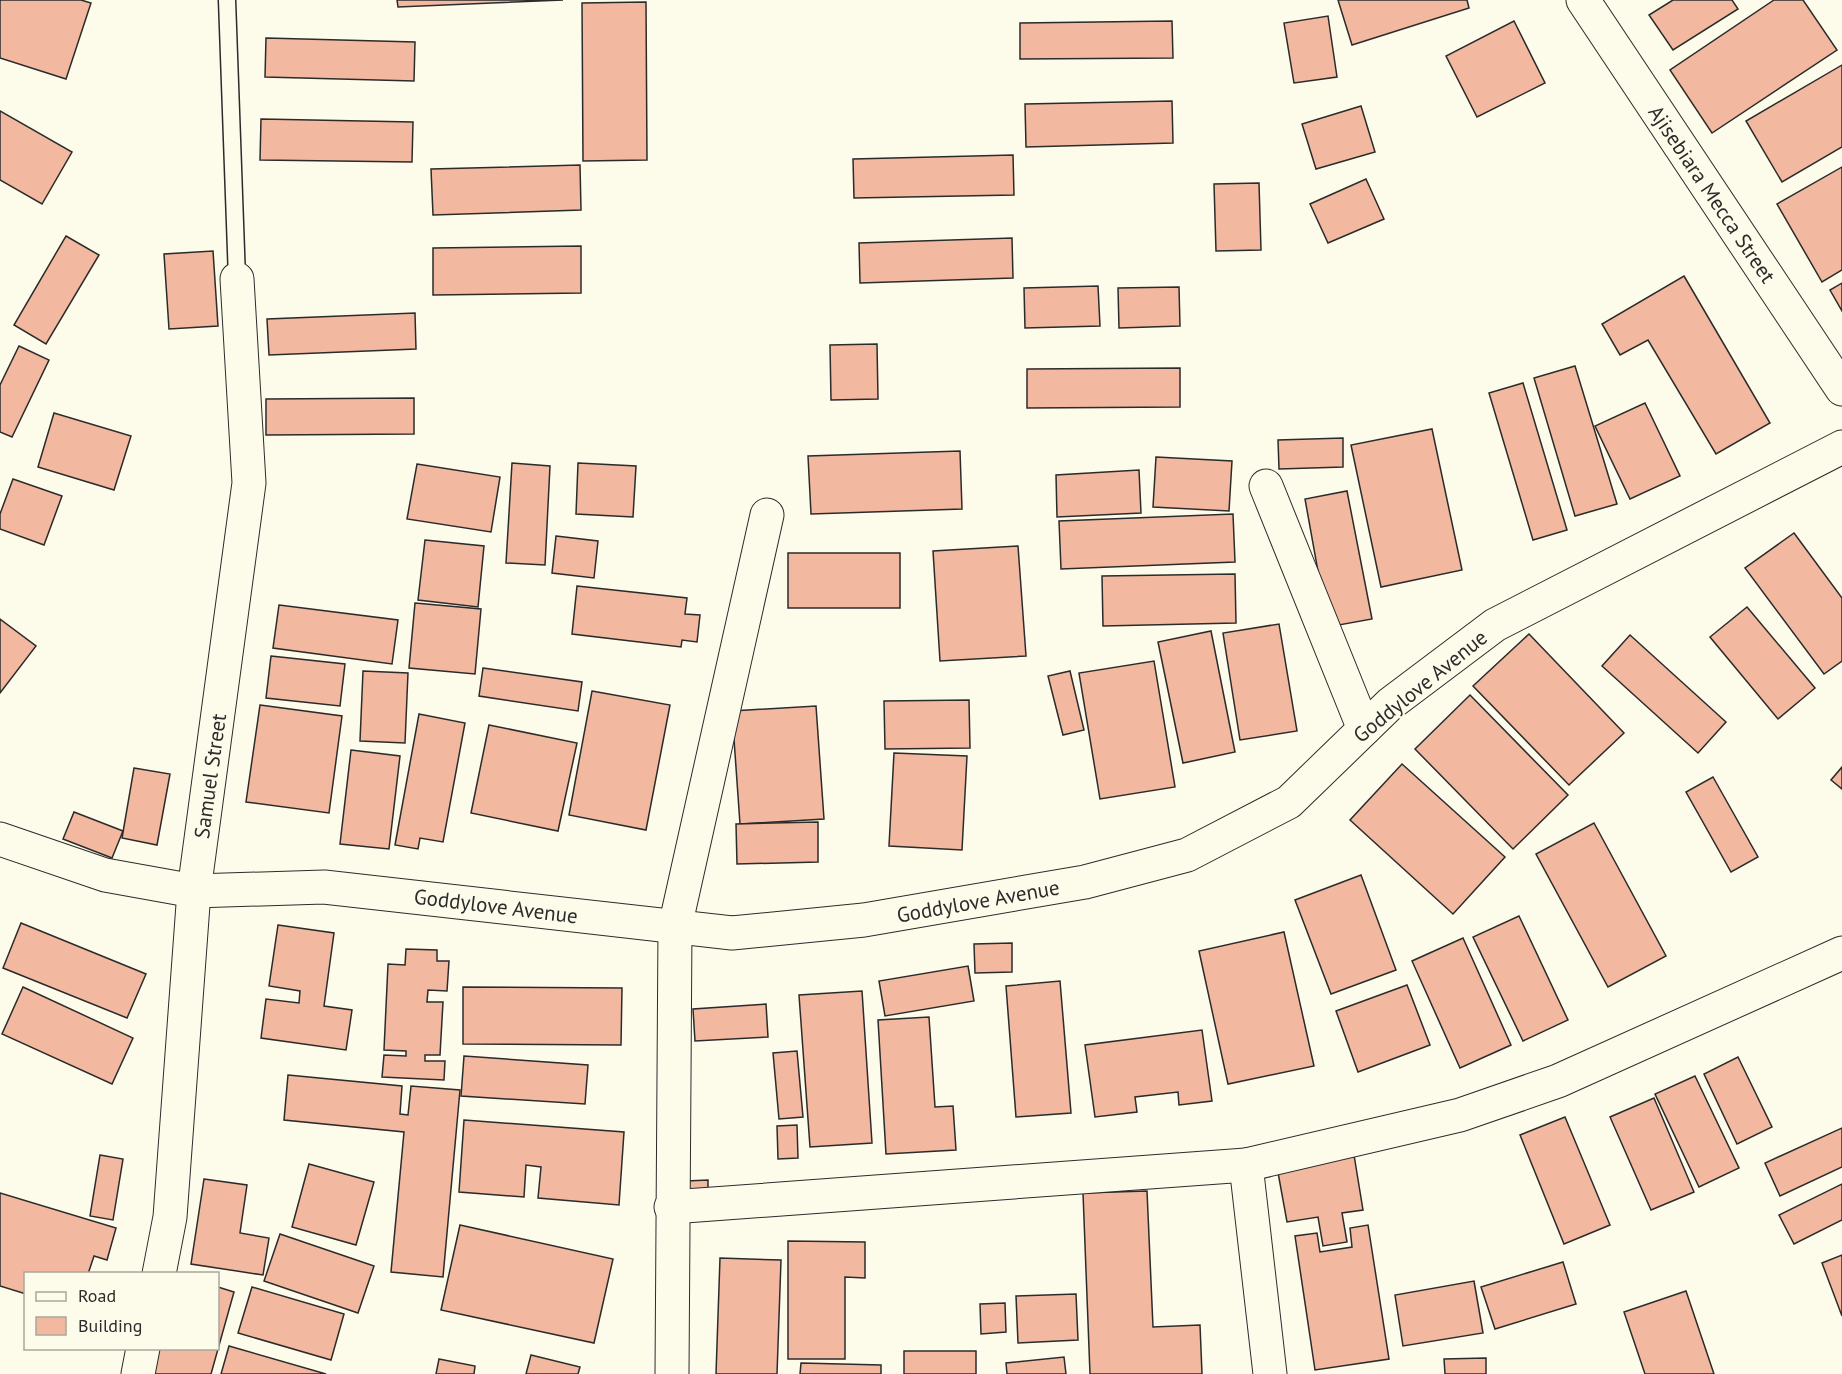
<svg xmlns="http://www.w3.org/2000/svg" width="1842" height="1374" viewBox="0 0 1842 1374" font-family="'PT Sans',sans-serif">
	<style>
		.building { fill: #f2b8a0; stroke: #2b2b2b; stroke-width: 1.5 }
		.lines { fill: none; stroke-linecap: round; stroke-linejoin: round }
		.lane-casing { stroke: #2b2b2b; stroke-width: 19 }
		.street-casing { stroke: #2b2b2b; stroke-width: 35 }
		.lane { stroke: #fdfbea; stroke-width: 16 }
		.street { stroke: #fdfbea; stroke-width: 33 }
		.labels { text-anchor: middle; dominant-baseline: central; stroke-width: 4.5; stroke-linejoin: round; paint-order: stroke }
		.street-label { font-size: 21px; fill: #2b2b2b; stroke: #fdfbea }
	</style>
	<rect width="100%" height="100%" fill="#fdfbea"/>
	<g class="building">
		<path d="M0,0H81L91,3L66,79L0,58Z"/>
		<path d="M397,0H563L398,7Z"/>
		<path d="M1338,0H1467L1469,8L1352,45Z"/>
		<path d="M1673,0H1732L1738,9L1673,50L1649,15Z"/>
		<path d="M1774,0H1803L1837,50L1712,133L1670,70Z"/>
		<path d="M646,2L647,160L583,161L582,3Z"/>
		<path d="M1328,16L1337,77L1294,83L1284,23Z"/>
		<path d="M1172,21L1173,58L1020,59V23Z"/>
		<path d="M1514,21L1545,83L1477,117L1446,56Z"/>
		<path d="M266,38L415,42L414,81L265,77Z"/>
		<path d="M1842,65V147L1782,182L1746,121Z"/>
		<path d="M1172,101L1173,143L1026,147L1025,104Z"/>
		<path d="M1361,106L1375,152L1316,169L1302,124Z"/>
		<path d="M0,111L72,152L42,204L0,180Z"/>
		<path d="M261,119L413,122L412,162L260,160Z"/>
		<path d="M1013,155L1014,195L854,198L853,159Z"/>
		<path d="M580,165L581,210L433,215L431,169Z"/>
		<path d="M1842,167V270L1822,282L1777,204Z"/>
		<path d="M1366,179L1384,219L1328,243L1310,204Z"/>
		<path d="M1259,183L1261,250L1216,251L1214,184Z"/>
		<path d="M66,236L99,255L46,344L14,325Z"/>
		<path d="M1012,238L1013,278L860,283L859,243Z"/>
		<path d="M581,246V293L433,295V248Z"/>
		<path d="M213,251L218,326L169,329L164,254Z"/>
		<path d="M1684,276L1770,423L1716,454L1648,340L1620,355L1602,324Z"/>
		<path d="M1842,283V311L1830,290Z"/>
		<path d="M1098,286L1100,326L1025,328L1024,288Z"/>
		<path d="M1179,287L1180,326L1119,328L1118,288Z"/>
		<path d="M415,313L416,349L269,355L267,319Z"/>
		<path d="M877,344L878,399L831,400L830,345Z"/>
		<path d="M19,346L49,360L12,437L0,432V385Z"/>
		<path d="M1575,366L1617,504L1575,516L1534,378Z"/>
		<path d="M1180,368V407L1027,408V369Z"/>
		<path d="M1523,383L1567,530L1533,540L1489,393Z"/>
		<path d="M414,398V434L266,435V399Z"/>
		<path d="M1645,403L1680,476L1630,499L1595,426Z"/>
		<path d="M54,413L131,436L114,490L38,467Z"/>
		<path d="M1432,429L1462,570L1381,587L1351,445Z"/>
		<path d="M1343,438V467L1279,469L1278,440Z"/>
		<path d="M960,451L962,509L811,514L808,456Z"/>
		<path d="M1156,457L1232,461L1229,511L1153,507Z"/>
		<path d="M512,463L550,466L545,565L506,563Z"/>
		<path d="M578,463L636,466L633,517L576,514Z"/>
		<path d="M417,464L500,477L491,532L407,519Z"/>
		<path d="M1139,470L1141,513L1057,517L1056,475Z"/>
		<path d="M13,479L62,496L44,545L0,529V514Z"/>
		<path d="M1347,491L1372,619L1328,627L1305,499Z"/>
		<path d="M1233,514L1235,562L1061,569L1059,521Z"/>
		<path d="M1794,533L1842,598V661L1824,674L1745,568Z"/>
		<path d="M556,536L598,541L594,578L552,573Z"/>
		<path d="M425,540L484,546L478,607L418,600Z"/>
		<path d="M1018,546L1026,656L940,661L933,551Z"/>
		<rect x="788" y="553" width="112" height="55"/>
		<path d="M1235,574L1236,623L1103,626L1102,576Z"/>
		<path d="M577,586L687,598L685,614L700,615L697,642L682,640L681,647L572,634Z"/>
		<path d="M415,603L481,609L475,674L409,668Z"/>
		<path d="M279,605L398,620L392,664L273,648Z"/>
		<path d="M1747,607L1815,688L1778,719L1710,637Z"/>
		<path d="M0,619L36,646L0,693Z"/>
		<path d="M1279,624L1297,731L1240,740L1223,633Z"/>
		<path d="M1211,631L1235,752L1183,763L1158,642Z"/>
		<path d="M1529,634L1624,733L1569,785L1473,686Z"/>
		<path d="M1630,635L1726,722L1698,753L1602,666Z"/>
		<path d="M271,656L345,664L340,706L266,698Z"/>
		<path d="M1154,661L1175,787L1100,799L1079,673Z"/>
		<path d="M483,668L582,682L578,711L479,696Z"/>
		<path d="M363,671L408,673L405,743L360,741Z"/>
		<path d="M1070,671L1084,730L1063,735L1048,676Z"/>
		<path d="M592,691L670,705L646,830L569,815Z"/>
		<path d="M1470,695L1568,795L1513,849L1415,749Z"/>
		<path d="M969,700L970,748L885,749L884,701Z"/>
		<path d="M260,705L342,716L329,813L246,802Z"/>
		<path d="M816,706L824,819L740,824L732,711Z"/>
		<path d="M419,714L465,723L443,842L420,838L418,849L395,845Z"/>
		<path d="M489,725L577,743L558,831L471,813Z"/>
		<path d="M351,750L400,756L389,849L340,844Z"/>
		<path d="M894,753L967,756L962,850L889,846Z"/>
		<path d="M1402,764L1505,857L1453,914L1350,820Z"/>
		<path d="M1842,767V789L1831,780Z"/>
		<path d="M134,768L170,774L157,845L122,838Z"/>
		<path d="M1713,777L1758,857L1731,872L1686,792Z"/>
		<path d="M74,812L123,831L112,858L63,839Z"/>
		<path d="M818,822V862L737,864L736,824Z"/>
		<path d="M1594,823L1666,956L1608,987L1536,854Z"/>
		<path d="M1361,875L1396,970L1331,994L1295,900Z"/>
		<path d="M1519,916L1568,1020L1523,1041L1473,937Z"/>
		<path d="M21,923L146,974L127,1018L3,968Z"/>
		<path d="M278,925L334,933L324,1006L352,1010L346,1050L261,1038L266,999L299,1003L300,991L269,986Z"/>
		<path d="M1284,932L1314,1066L1228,1084L1199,951Z"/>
		<path d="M1463,938L1511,1045L1460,1068L1412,961Z"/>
		<path d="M1012,943V972L975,973L974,944Z"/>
		<path d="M406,949L437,950V961H449L447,991L428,990L427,1002H443L440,1055H425V1061H445L444,1080L382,1077L384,1055L406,1056V1051L384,1050L388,964L405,965Z"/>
		<path d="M968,966L974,1001L885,1016L879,981Z"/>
		<path d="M1060,981L1071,1113L1016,1117L1006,986Z"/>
		<path d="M1407,985L1430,1045L1358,1072L1336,1011Z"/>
		<path d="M23,987L133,1038L112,1084L2,1034Z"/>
		<path d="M463,987L622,988L621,1045L463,1044Z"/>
		<path d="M862,991L872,1143L810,1147L799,995Z"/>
		<path d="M766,1004L768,1037L695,1041L693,1009Z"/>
		<path d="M929,1017L935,1107L953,1106L956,1150L886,1154L878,1020Z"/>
		<path d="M1202,1030L1212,1101L1179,1105L1178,1092L1135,1097L1137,1112L1095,1117L1085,1045Z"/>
		<path d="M797,1051L803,1117L779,1119L773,1053Z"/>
		<path d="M464,1056L588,1065L585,1104L461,1096Z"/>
		<path d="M1738,1057L1772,1127L1737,1144L1704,1074Z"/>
		<path d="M288,1075L402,1086L400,1114L408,1115L411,1086L460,1090L443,1277L391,1272L404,1132L284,1120Z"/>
		<path d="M1695,1076L1739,1168L1699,1187L1655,1094Z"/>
		<path d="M1654,1098L1694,1192L1651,1210L1610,1117Z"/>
		<path d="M1565,1117L1610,1225L1564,1244L1520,1135Z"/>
		<path d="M464,1120L624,1132L619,1205L538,1198L541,1167L526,1165L524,1197L459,1192Z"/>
		<path d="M797,1125L798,1158L778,1159L777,1126Z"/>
		<path d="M1842,1128V1167L1780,1196L1765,1163Z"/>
		<path d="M100,1155L123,1159L113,1220L90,1216Z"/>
		<path d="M1354,1155L1363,1210L1342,1213L1347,1242L1323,1246L1318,1217L1287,1222L1277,1167Z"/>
		<path d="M309,1164L374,1182L356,1245L292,1227Z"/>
		<path d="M204,1179L247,1185L240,1233L269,1238L263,1275L191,1264Z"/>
		<path d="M708,1180V1190H686V1181Z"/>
		<path d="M1842,1184V1220L1794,1244L1779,1215Z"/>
		<path d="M1147,1191L1153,1327L1200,1325L1202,1374H1090L1083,1193Z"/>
		<path d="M0,1193L116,1228L107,1260L94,1256L88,1274H26V1294L0,1286Z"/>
		<path d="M460,1225L613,1259L594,1343L441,1310Z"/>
		<path d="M1368,1225L1389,1359L1315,1370L1295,1236L1317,1233L1320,1252L1352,1247L1350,1228Z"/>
		<path d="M280,1234L374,1266L358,1313L264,1281Z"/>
		<path d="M788,1241L865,1242V1278L845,1277V1359H788Z"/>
		<path d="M1842,1255V1316L1822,1263Z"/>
		<path d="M720,1258L781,1260L777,1374H716Z"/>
		<path d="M1563,1262L1576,1304L1495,1329L1481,1287Z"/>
		<path d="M1474,1281L1483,1333L1403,1346L1395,1295Z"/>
		<path d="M218,1287L234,1292L211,1374H149L156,1348H218Z"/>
		<path d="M252,1287L344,1314L331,1360L238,1333Z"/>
		<path d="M1686,1291L1714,1374H1645L1624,1312Z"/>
		<path d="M1076,1294L1078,1340L1018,1343L1016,1296Z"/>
		<path d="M1005,1303L1006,1332L981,1334L980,1304Z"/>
		<path d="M229,1346L326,1374H221Z"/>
		<rect x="904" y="1351" width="72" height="23"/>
		<path d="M531,1355L580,1367L578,1374H526Z"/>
		<path d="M1064,1357L1066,1374H1007L1006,1363Z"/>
		<path d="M1486,1358V1374H1445L1444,1359Z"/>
		<path d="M439,1359L475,1366L474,1374H436Z"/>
		<path d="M801,1363L881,1365V1374H800Z"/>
	</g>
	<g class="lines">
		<defs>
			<path id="lane" d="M227,0L237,279"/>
			<g id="street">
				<path d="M1583,0L1842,389"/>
				<path d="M1266,486L1364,729"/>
				<path d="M0,839L105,875L194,891L324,887L732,933L864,920L1085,882L1187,855L1289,802L1390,704L1495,625L1842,447"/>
				<path d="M1246,1165L1270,1374"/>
				<path d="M671,1207L1246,1165L1460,1115L1558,1081L1842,953"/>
				<path d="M159,1274L170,1217L194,891L249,483L237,279"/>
				<path d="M138,1374L143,1348"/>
				<path d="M672,1374L675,927L767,515"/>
			</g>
		</defs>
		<use href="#lane" class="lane-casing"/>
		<use href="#street" class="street-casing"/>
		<use href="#lane" class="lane"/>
		<use href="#street" class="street"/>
	</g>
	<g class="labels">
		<g class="street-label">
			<text transform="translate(1712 194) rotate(56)">Ajisebiara Mecca Street</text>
			<text transform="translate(1420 686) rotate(-39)">Goddylove Avenue</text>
			<text transform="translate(210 776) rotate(-82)">Samuel Street</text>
			<text transform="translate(978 901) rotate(-10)">Goddylove Avenue</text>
			<text transform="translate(496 906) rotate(7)">Goddylove Avenue</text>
		</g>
	</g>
	<rect x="24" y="1272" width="195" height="78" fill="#fdfbea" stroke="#a9a89e" stroke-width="1.5"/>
	<rect x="36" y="1292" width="30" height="9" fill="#fdfbea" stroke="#a9a89e" stroke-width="1.5"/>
	<text x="78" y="1302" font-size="18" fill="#2b2b2b">Road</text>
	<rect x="36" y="1317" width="30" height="18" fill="#f2b8a0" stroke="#a9a89e" stroke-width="1.5"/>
	<text x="78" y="1332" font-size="18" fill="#2b2b2b">Building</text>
</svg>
